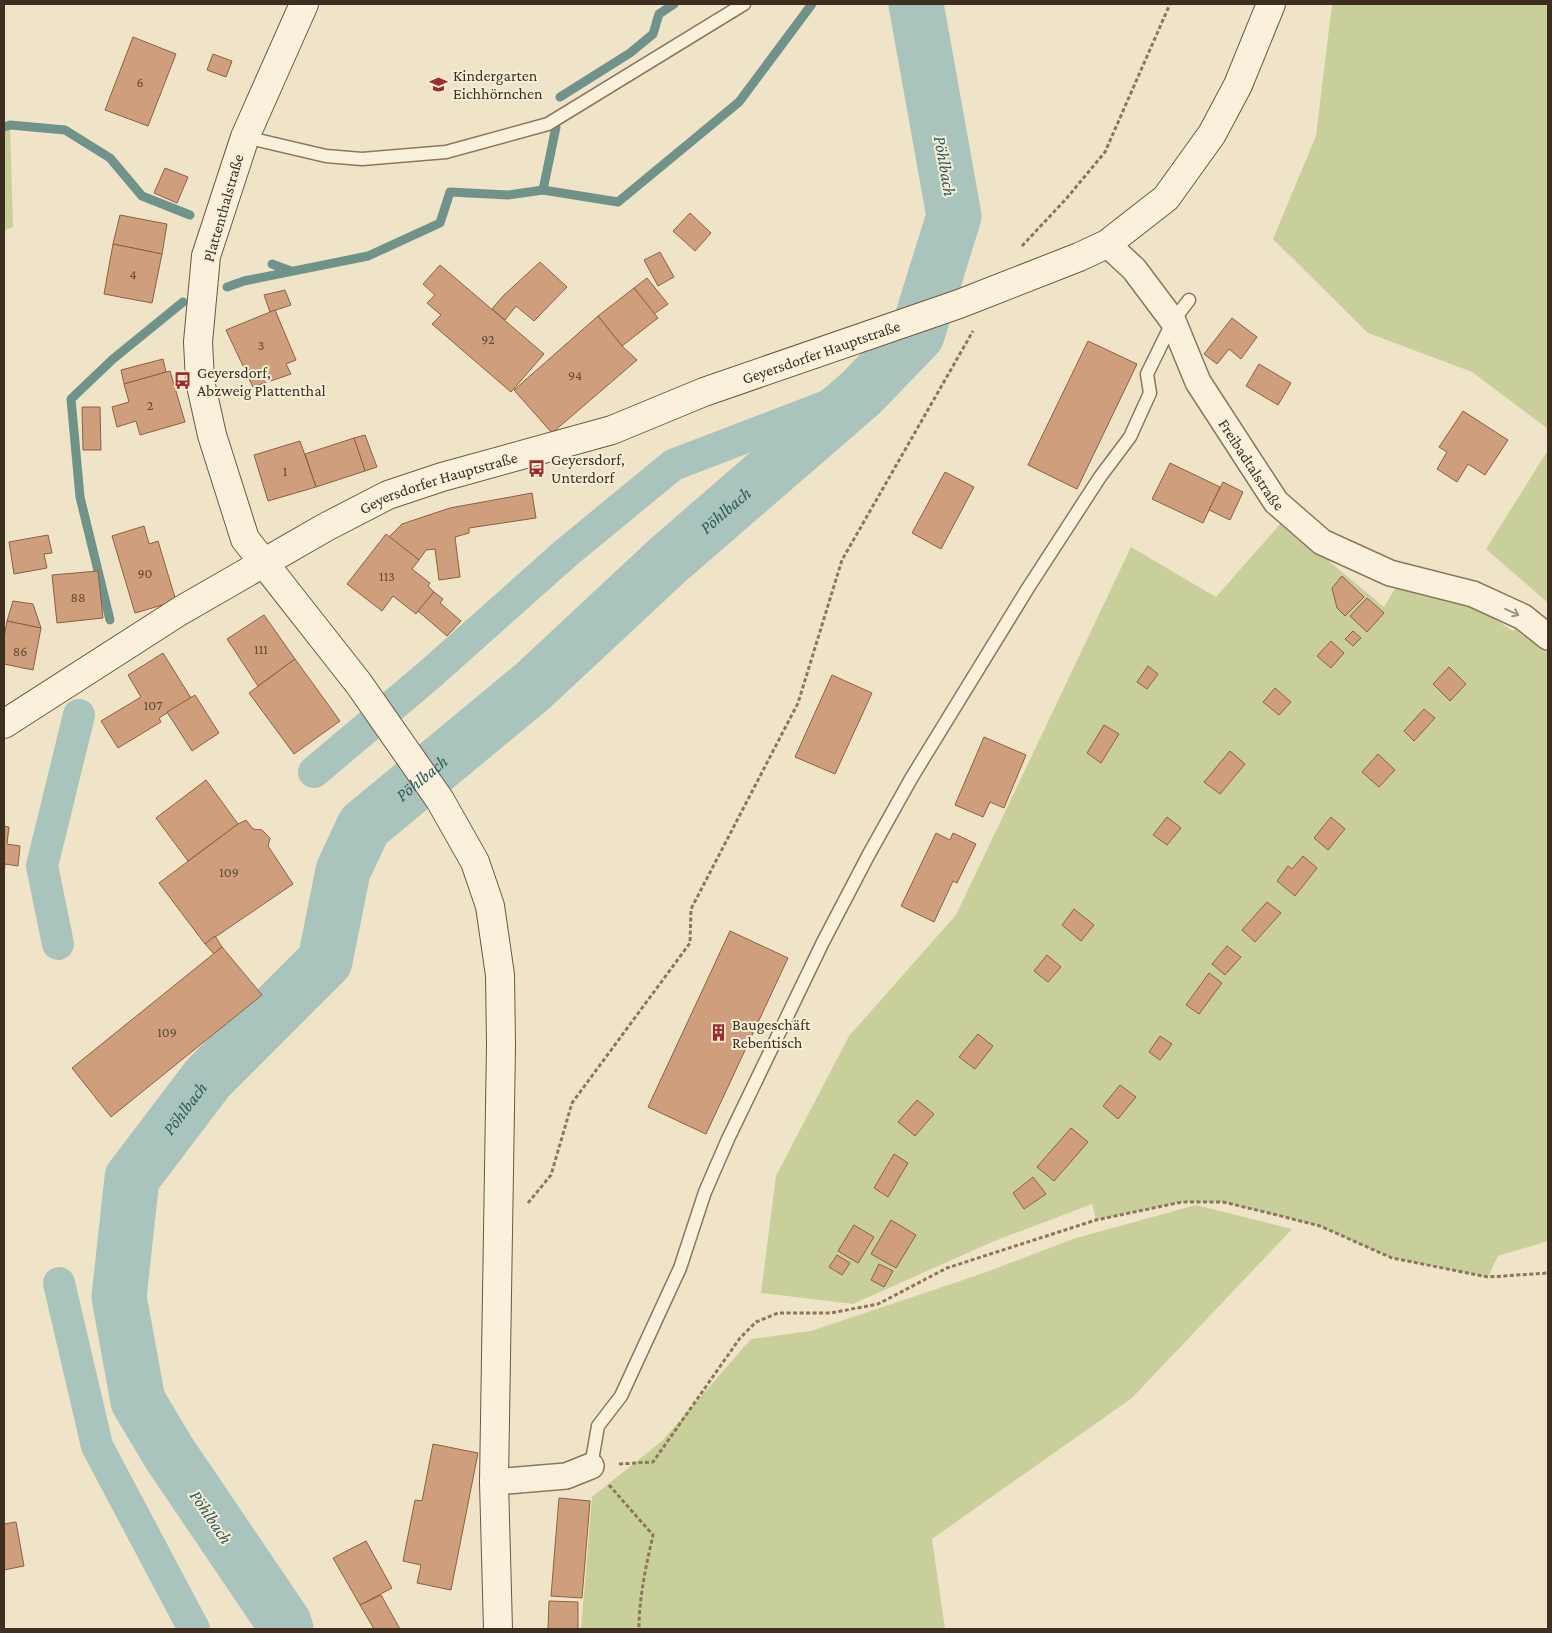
<svg xmlns="http://www.w3.org/2000/svg" width="1552" height="1633" viewBox="0 0 1552 1633" font-family="'Crimson Pro',serif">
	<style>
		.green { fill: #c9cf9b }
		.lines { fill: none; stroke-linecap: round; stroke-linejoin: round }
		.stream { stroke: #6f938a; stroke-width: 9 }
		.canal { stroke: #a9c4bc; stroke-width: 32 }
		.river { stroke: #a9c4bc; stroke-width: 55 }
		.building { fill: #cf9f7d; stroke: #8d5f41 }
		.lane-casing { stroke: #8d765c; stroke-width: 15 }
		.street-casing { stroke: #8d765c; stroke-width: 28 }
		.secondary-casing { stroke: #6f573f; stroke-width: 30 }
		.path { stroke: #8d765c; stroke-width: 3; stroke-dasharray: 4 2.5; stroke-linecap: butt }
		.lane { stroke: #faf1dc; stroke-width: 12 }
		.street { stroke: #faf1dc; stroke-width: 25 }
		.secondary { stroke: #faf1dc; stroke-width: 28 }
		.oneway { stroke: #9c907e }
		.labels { text-anchor: middle; dominant-baseline: central; stroke-width: 4; stroke-linejoin: round; paint-order: stroke }
		.number-label { font-size: 14px; fill: #624a37 }
		.poi-label { font-size: 16px; fill: #3d2e20; stroke: #f7eed8; text-anchor: start }
		.street-label { font-size: 16px; fill: #3d2e20; stroke: #f7eed8 }
		.water-label { font-size: 18px; font-style: italic; fill: #2f5d5a; stroke: #f7eed8 }
	</style>
	<rect width="100%" height="100%" fill="#f0e4c8"/>
	<g class="green">
		<path d="M1332,4H1548V429L1472,372L1368,333L1273,239L1316,136Z"/>
		<path d="M10,125L13,227L4,231V127Z"/>
		<path d="M1548,450V603L1486,549Z"/>
		<path d="M1282,522L1384,607L1396,587L1464,599L1513,631L1523,617L1548,637V1241L1498,1256L1488,1277L1392,1258L1320,1226L1223,1202H1182L1096,1220L1092,1204L992,1242L853,1304L761,1293L776,1176L849,1036L956,915L1131,547L1216,597Z"/>
		<path d="M1196,1205L1292,1229L1132,1398L932,1539L945,1629H581L592,1497L662,1441L751,1339L811,1331L981,1274L1076,1238Z"/>
	</g>
	<g class="lines">
		<g class="stream">
			<path d="M560,97L630,53L653,34L659,14L674,4"/>
			<path d="M4,127L10,125L65,130L110,158L142,196L190,215"/>
			<path d="M543,190L556,127"/>
			<path d="M272,264L291,271"/>
			<path d="M227,287L244,281L368,256L440,223L450,192L508,195L543,190L618,202L739,102L812,4"/>
			<path d="M110,620L80,497L71,399L113,359L183,302"/>
		</g>
		<g class="canal">
			<path d="M314,772L429,675L566,553L673,465L861,393"/>
			<path d="M58,944L42,866L79,715"/>
			<path d="M59,1283L97,1446L194,1629"/>
		</g>
		<path class="river" id="s1" d="M286,1629L284,1623L169,1453L138,1401L119,1297L132,1178L208,1078L325,961L343,871L364,826L533,686L668,560L861,393L917,335L954,216L916,4"/>
	</g>
	<g class="building">
		<path d="M133,37L176,54L148,126L105,110Z"/>
		<path d="M213,54L232,61L226,77L207,70Z"/>
		<path d="M165,168L188,177L177,203L154,193Z"/>
		<path d="M690,213L711,233L695,251L673,231Z"/>
		<path d="M120,215L167,224L162,254L113,244Z"/>
		<path d="M113,244L162,254L152,303L104,294Z"/>
		<path d="M660,252L674,277L658,286L644,260Z"/>
		<path d="M540,262L567,287L534,321L516,306L505,320L492,309L503,296Z"/>
		<path d="M440,265L544,354L511,392L432,324L441,315L427,303L435,295L423,284Z"/>
		<path d="M647,278L668,304L654,314L634,288Z"/>
		<path d="M634,288L658,318L622,346L598,316Z"/>
		<path d="M285,290L291,305L270,312L264,295Z"/>
		<path d="M275,310L296,360L286,364L291,374L253,387L226,330Z"/>
		<path d="M598,316L622,346L637,360L552,433L514,390Z"/>
		<path d="M1232,318L1257,337L1241,359L1229,349L1217,364L1204,354Z"/>
		<path d="M1088,341L1137,364L1077,489L1028,465Z"/>
		<path d="M163,359L166,372L124,384L121,370Z"/>
		<path d="M1259,364L1291,383L1278,405L1246,386Z"/>
		<path d="M170,371L185,422L140,435L136,421L117,427L112,407L129,402L124,384Z"/>
		<path d="M82,407H100L101,450H83Z"/>
		<path d="M1463,411L1508,440L1485,475L1468,464L1457,482L1437,469L1447,452L1439,447Z"/>
		<path d="M365,435L377,467L365,471L354,438Z"/>
		<path d="M354,438L365,471L316,487L305,454Z"/>
		<path d="M300,441L316,487L268,501L254,455Z"/>
		<path d="M1170,463L1220,487L1203,523L1152,499Z"/>
		<path d="M945,472L974,487L941,549L912,533Z"/>
		<path d="M1223,482L1243,492L1230,520L1209,510Z"/>
		<path d="M532,493L536,518L469,528V533L455,537L460,577L439,580L435,549L426,550L419,560L389,537L402,524L450,508Z"/>
		<path d="M144,526L149,544L158,541L176,601L135,613L112,536Z"/>
		<path d="M386,534L419,560L412,569L430,583L428,586L434,592L416,614L393,596L382,611L347,584Z"/>
		<path d="M48,535L52,553L44,554L47,568L14,574L9,542Z"/>
		<path d="M98,571L103,618L57,623L52,575Z"/>
		<path d="M1342,576L1364,597L1345,616L1337,608L1332,588Z"/>
		<path d="M434,592L443,599L440,603L461,621L447,636L418,611Z"/>
		<path d="M1367,598L1384,613L1367,632L1350,616Z"/>
		<path d="M13,601L33,604L41,628L7,621Z"/>
		<path d="M264,615L295,659L258,686L227,639Z"/>
		<path d="M7,621L41,628L33,670L4,664V638Z"/>
		<path d="M1353,631L1361,638L1353,646L1345,639Z"/>
		<path d="M1331,641L1344,653L1331,668L1317,656Z"/>
		<path d="M163,653L191,698L159,718L161,722L118,748L101,721L141,697L128,675Z"/>
		<path d="M295,659L340,721L294,754L249,693Z"/>
		<path d="M1148,666L1158,674L1147,689L1137,682Z"/>
		<path d="M1449,667L1466,684L1450,701L1433,684Z"/>
		<path d="M832,675L872,693L835,774L795,757Z"/>
		<path d="M1275,688L1291,702L1279,715L1263,702Z"/>
		<path d="M195,695L219,733L192,751L167,712Z"/>
		<path d="M1424,709L1435,718L1414,741L1404,731Z"/>
		<path d="M1104,725L1119,734L1101,763L1087,753Z"/>
		<path d="M984,737L1026,755L1004,808L990,802L983,817L955,805Z"/>
		<path d="M1230,751L1245,764L1220,794L1204,782Z"/>
		<path d="M1378,754L1395,770L1379,787L1362,772Z"/>
		<path d="M206,780L238,824L188,861L156,818Z"/>
		<path d="M1167,817L1181,828L1167,845L1153,835Z"/>
		<path d="M1331,817L1345,829L1328,850L1314,838Z"/>
		<path d="M246,820L253,829L262,830L270,838L268,846L293,884L205,944L159,883L238,824Z"/>
		<path d="M4,826L9,827L7,844L20,846L18,866L5,864L4,875Z"/>
		<path d="M936,833L950,840L953,833L976,844L957,883L953,881L934,922L901,906Z"/>
		<path d="M1303,856L1317,868L1295,896L1277,881L1288,866L1292,869Z"/>
		<path d="M1267,902L1281,913L1255,942L1242,930Z"/>
		<path d="M1074,909L1094,925L1081,941L1062,925Z"/>
		<path d="M730,931L788,958L706,1134L648,1107Z"/>
		<path d="M215,936L222,947L214,954L205,944Z"/>
		<path d="M1227,946L1241,957L1225,975L1212,964Z"/>
		<path d="M222,947L262,995L111,1117L72,1068Z"/>
		<path d="M1047,955L1061,967L1048,982L1034,971Z"/>
		<path d="M1209,973L1222,983L1199,1014L1186,1005Z"/>
		<path d="M978,1034L993,1046L975,1069L959,1057Z"/>
		<path d="M1160,1036L1172,1044L1160,1060L1149,1052Z"/>
		<path d="M1120,1085L1136,1097L1118,1119L1103,1106Z"/>
		<path d="M917,1100L934,1114L915,1136L898,1122Z"/>
		<path d="M1071,1128L1088,1142L1054,1181L1037,1167Z"/>
		<path d="M894,1154L908,1163L888,1197L874,1188Z"/>
		<path d="M1033,1177L1046,1194L1024,1209L1013,1193Z"/>
		<path d="M891,1220L916,1235L896,1268L871,1254Z"/>
		<path d="M854,1225L874,1237L858,1263L838,1251Z"/>
		<path d="M837,1255L850,1263L842,1275L829,1267Z"/>
		<path d="M879,1264L893,1271L884,1287L871,1280Z"/>
		<path d="M433,1444L478,1453L451,1590L417,1583L421,1565L403,1561L415,1500L422,1501Z"/>
		<path d="M559,1498L590,1501L582,1598L551,1596Z"/>
		<path d="M16,1522L24,1566L4,1570V1524Z"/>
		<path d="M366,1541L392,1588L360,1605L333,1558Z"/>
		<path d="M381,1595L400,1629H374L360,1605Z"/>
		<path d="M549,1601L578,1602V1629H548Z"/>
	</g>
	<g class="lines">
		<defs>
			<g id="lane">
				<path d="M245,137L326,156L362,159L446,152L548,124L744,4"/>
				<path d="M591,1466L598,1426L621,1396L680,1268L705,1192L728,1139L823,942L869,854L912,777L1028,588L1100,477L1130,437L1150,393L1147,374L1173,321L1189,300"/>
			</g>
			<g id="street">
				<path id="s2" d="M1107,244L1134,269L1173,321L1198,382L1276,502L1322,542L1390,573L1473,594L1523,617L1548,637"/>
				<path d="M494,1482L566,1476L591,1466"/>
			</g>
			<g id="secondary">
				<path d="M304,4L245,137L206,256L198,342L200,381L212,435L245,539L359,684L440,800L475,862L490,906L500,975L501,1045L494,1482L498,1629"/>
				<path id="s3" d="M4,724L180,611L326,527L388,495L442,477L612,430L704,392L959,304L1079,257L1107,244L1166,198L1212,134L1238,85L1271,4"/>
			</g>
		</defs>
		<use href="#lane" class="lane-casing"/>
		<use href="#street" class="street-casing"/>
		<use href="#secondary" class="secondary-casing"/>
		<g class="path">
			<path d="M1022,246L1066,199L1105,152L1170,4"/>
			<path d="M528,1203L551,1175L572,1103L690,943L691,909L798,703L842,560L973,331"/>
			<path d="M619,1464L653,1462L740,1338L756,1322L778,1313H831L878,1304L947,1268L1096,1220L1182,1202H1223L1273,1214L1320,1226L1392,1258L1488,1277L1548,1273"/>
			<path d="M609,1485L653,1535C646,1566 639,1597 639,1629"/>
		</g>
		<use href="#lane" class="lane"/>
		<use href="#street" class="street"/>
		<use href="#secondary" class="secondary"/>
	</g>
	<defs><path id="oneway-shaft" d="M-6 0H5M1.5-3L5.5 0L1.5 3" fill="none" stroke-width="1.6" stroke-linecap="round" stroke-linejoin="round" transform="scale(1.25)"/></defs>
	<use class="oneway" href="#oneway-shaft" transform="translate(1512 612) rotate(25)"/>
	<defs>
		<symbol id="school-bare" viewBox="-9 -9 18 18"><path d="M0-5L7-2L0 1L-7-2ZM-4 1L0 2.5L4 1V4Q0 6-4 4Z" fill="#9e2a2b" stroke="#f7eed8" stroke-width="2.5" paint-order="stroke"/></symbol>
		<symbol id="bus-bare" viewBox="-9 -9 18 18"><path d="M-5-6H5V4H4V6H2V4H-2V6H-4V4H-5ZM-3.5-4V0h7V-4ZM-3.5 1.2v1.5H-2V1.2ZM2 1.2v1.5H3.5V1.2Z" fill="#9e2a2b" stroke="#f7eed8" stroke-width="2.5" paint-order="stroke"/></symbol>
		<symbol id="building-bare" viewBox="-9 -9 18 18"><path d="M-4-6H4V6H1V3H-1V6H-4ZM-2.5-4.3h1.7v1.8h-1.7ZM.8-4.3h1.7v1.8H.8ZM-2.5-1h1.7V.8h-1.7ZM.8-1h1.7V.8H.8Z" fill="#9e2a2b" stroke="#f7eed8" stroke-width="2.5" paint-order="stroke"/></symbol>
	</defs>
	<g fill-rule="evenodd">
		<use href="#school-bare" x="426" y="72" width="25" height="25"/>
		<use href="#bus-bare" x="170" y="368" width="25" height="25"/>
		<use href="#bus-bare" x="524" y="456" width="25" height="25"/>
		<use href="#building-bare" x="706" y="1020" width="25" height="25"/>
	</g>
	<g class="labels">
		<g class="number-label">
			<text x="140" y="82">6</text>
			<text x="133" y="274">4</text>
			<text x="488" y="339">92</text>
			<text x="261" y="345">3</text>
			<text x="575" y="375">94</text>
			<text x="150" y="405">2</text>
			<text x="285" y="471">1</text>
			<text x="145" y="573">90</text>
			<text x="387" y="576">113</text>
			<text x="78" y="597">88</text>
			<text x="261" y="649">111</text>
			<text x="20" y="651">86</text>
			<text x="153" y="705">107</text>
			<text x="229" y="872">109</text>
			<text x="167" y="1032">109</text>
		</g>
		<g class="poi-label">
			<text x="453" y="75">Kindergarten<tspan x="453" dy="18">Eichhörnchen</tspan></text>
			<text x="197" y="372">Geyersdorf,<tspan x="197" dy="18">Abzweig Plattenthal</tspan></text>
			<text x="551" y="459">Geyersdorf,<tspan x="551" dy="18">Unterdorf</tspan></text>
			<text x="732" y="1024">Baugeschäft<tspan x="732" dy="18">Rebentisch</tspan></text>
		</g>
		<g class="street-label">
			<text transform="translate(223 208) rotate(-74)">Plattenthalstraße</text>
			<text stroke="none"><textPath href="#s3" startOffset="904">Geyersdorfer Hauptstraße</textPath></text>
			<text stroke="none"><textPath href="#s2" startOffset="266">Freibadtalstraße</textPath></text>
			<text stroke="none"><textPath href="#s3" startOffset="499">Geyersdorfer Hauptstraße</textPath></text>
		</g>
		<g class="water-label">
			<text transform="translate(945 166) rotate(80)">Pöhlbach</text>
			<text stroke="none"><textPath href="#s1" startOffset="1410">Pöhlbach</textPath></text>
			<text stroke="none"><textPath href="#s1" startOffset="1005">Pöhlbach</textPath></text>
			<text stroke="none"><textPath href="#s1" startOffset="585">Pöhlbach</textPath></text>
			<text transform="translate(211 1517) rotate(56)">Pöhlbach</text>
		</g>
	</g>
	<rect width="1552" height="1633" fill="none" stroke="#3d2e20" stroke-width="10"/>
</svg>
